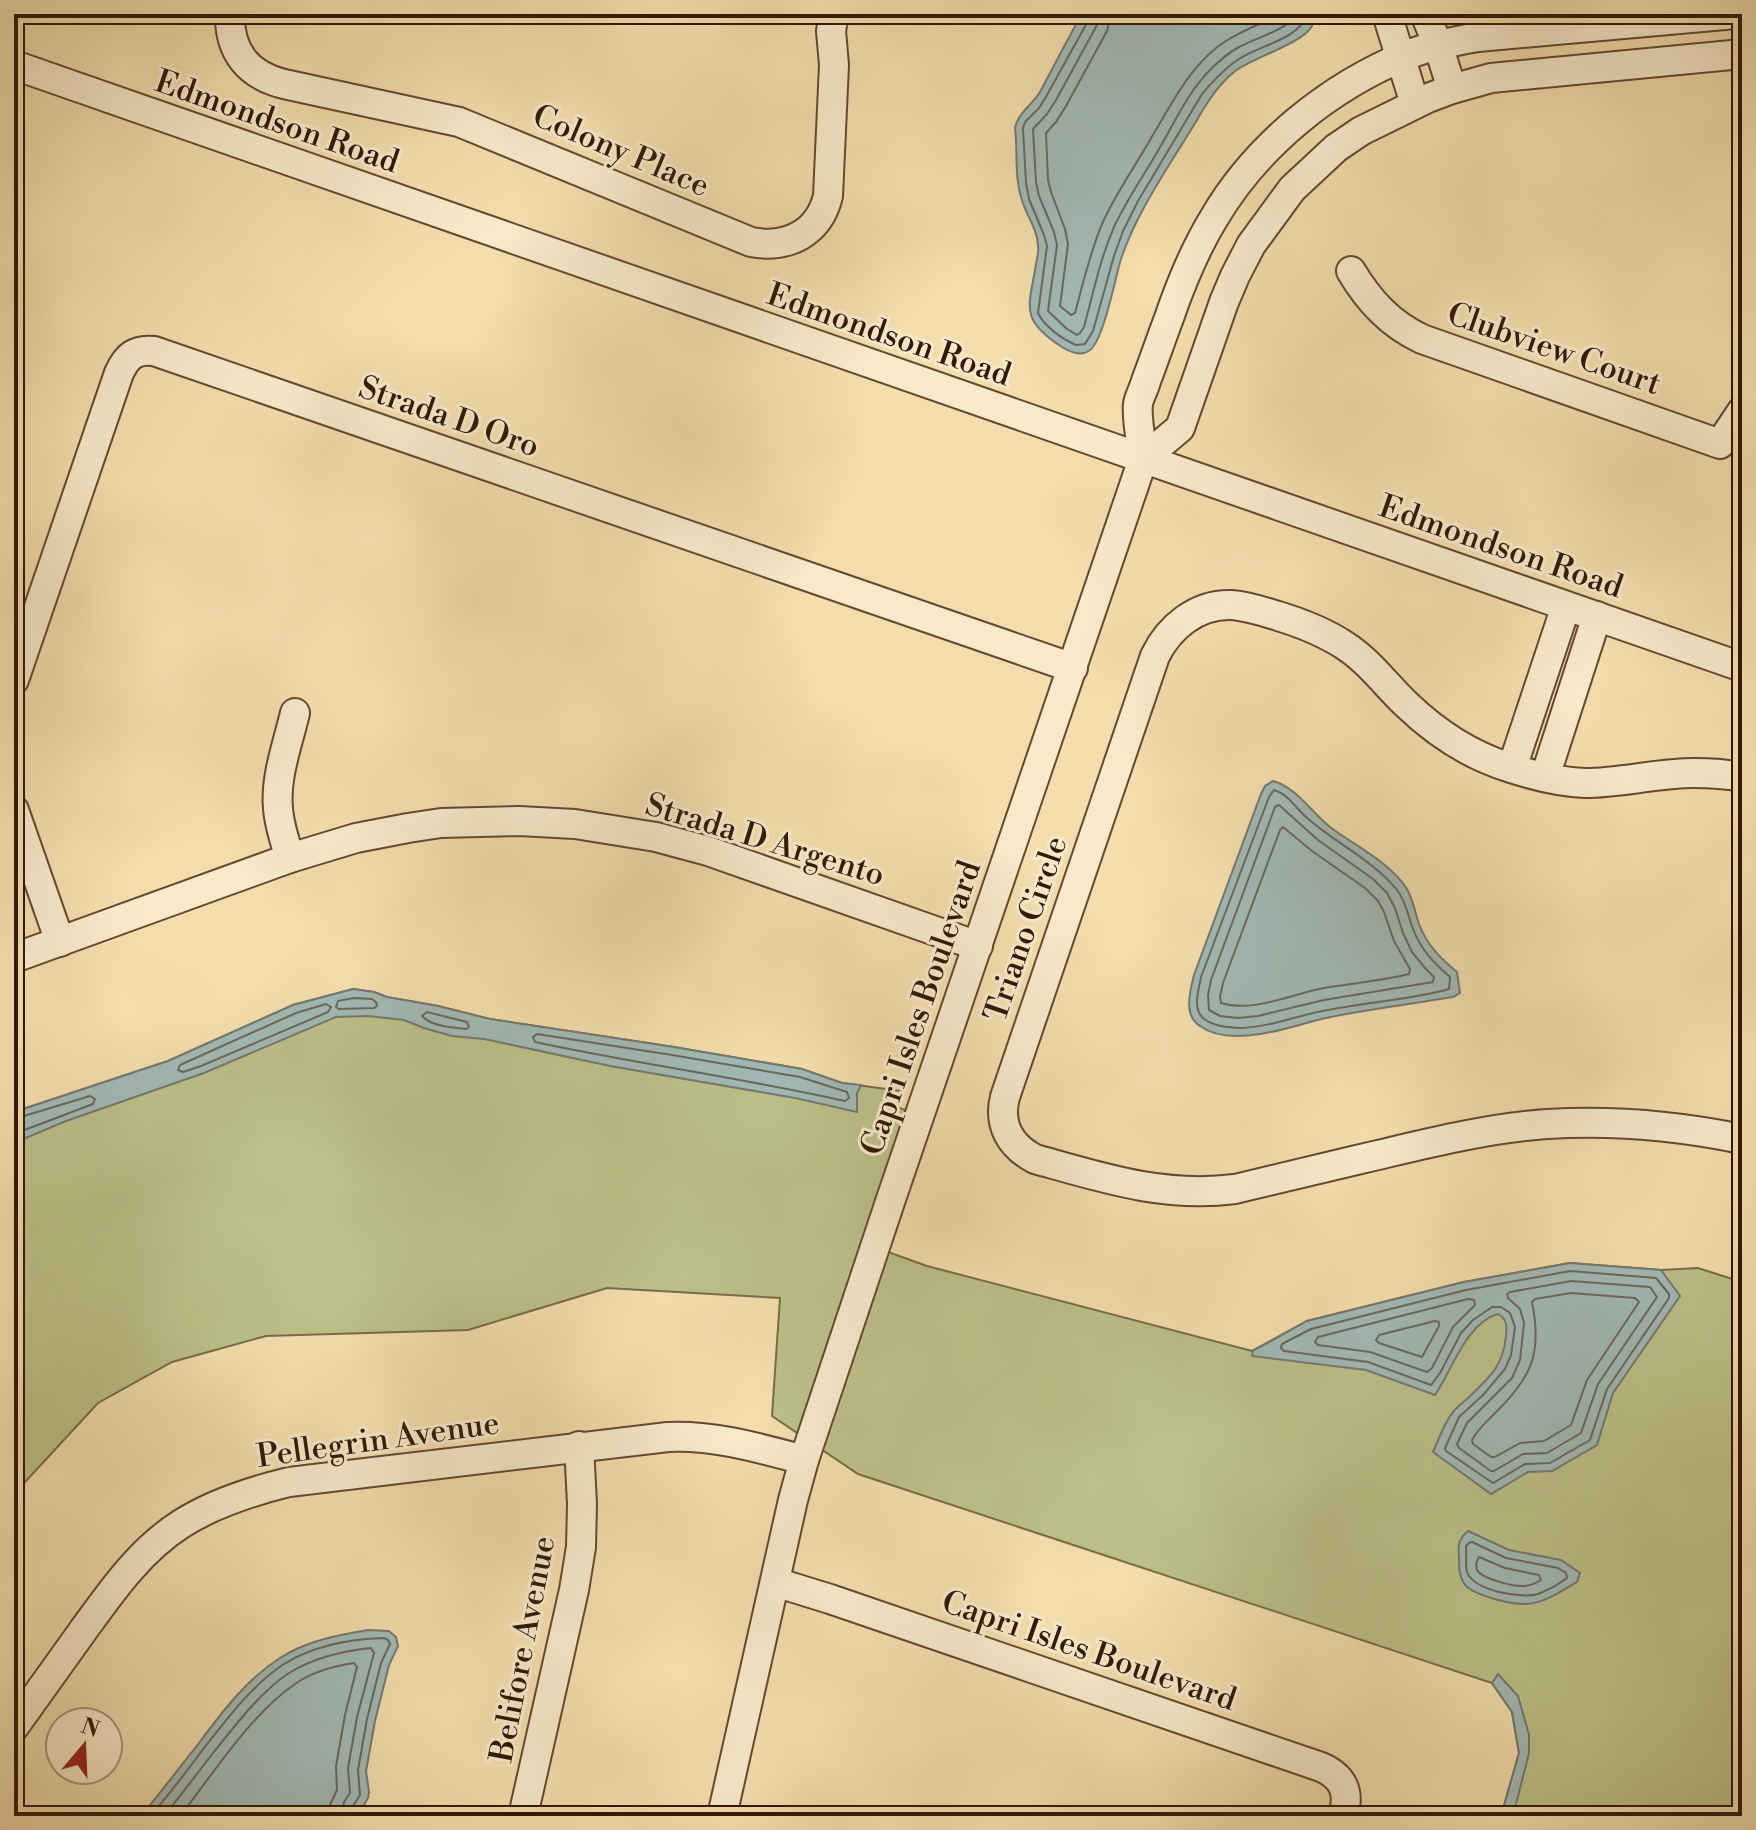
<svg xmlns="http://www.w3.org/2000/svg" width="1756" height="1830" viewBox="0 0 1756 1830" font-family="'Libre Bodoni',serif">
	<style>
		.green { fill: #bcc089; stroke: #786c48; stroke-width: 2 }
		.water { fill: #a1b9b5; stroke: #75796f; stroke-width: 2 }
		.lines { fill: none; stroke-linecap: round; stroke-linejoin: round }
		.shore { stroke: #6a685e; stroke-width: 2 }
		.minor-casing { stroke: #634930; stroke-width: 32 }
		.minor { stroke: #f7e9ca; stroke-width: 28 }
		.labels { text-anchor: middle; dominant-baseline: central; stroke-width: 6; stroke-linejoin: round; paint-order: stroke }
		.street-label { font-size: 32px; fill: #331806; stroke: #f7e9ca }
	</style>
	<rect width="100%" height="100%" fill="#f3ddad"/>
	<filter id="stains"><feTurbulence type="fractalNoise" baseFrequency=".0025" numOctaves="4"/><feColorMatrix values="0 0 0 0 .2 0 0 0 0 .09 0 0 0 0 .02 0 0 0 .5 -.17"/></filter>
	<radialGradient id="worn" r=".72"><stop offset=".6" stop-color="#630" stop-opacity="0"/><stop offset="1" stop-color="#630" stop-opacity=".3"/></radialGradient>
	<path class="green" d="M353,989L374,992L387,997L438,1006L490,1019L674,1047L802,1069L842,1083L902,1091L896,1107L908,1111L863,1243L927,1266L1252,1351L1307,1321L1464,1282L1570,1263L1661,1270L1698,1268L1742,1282V1816H1501L1519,1753L1512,1712L1492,1683L858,1474L772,1416L780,1298L607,1288L468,1330L266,1336L172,1362L98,1403L14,1494V1112L168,1061L293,1005Z"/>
	<g class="water">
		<path d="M1082,14H1315C1314,16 1313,23 1312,26C1302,44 1253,57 1234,72C1218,85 1207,102 1197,120C1171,163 1137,211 1121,259C1115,278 1104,339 1090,350C1081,357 1070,352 1062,347C1019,319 1029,308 1036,264C1037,258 1039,252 1038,246C1038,230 1026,215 1022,200C1014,177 1018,152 1015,128C1018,113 1032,105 1040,92C1054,66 1067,40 1082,14Z"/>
		<path d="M1273,781C1296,787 1312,813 1330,827C1355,846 1390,862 1407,889C1413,900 1415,912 1419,924C1427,945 1440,958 1457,972L1460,993L1453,997C1411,1004 1368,1009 1326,1018C1304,1023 1282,1031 1260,1034C1241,1037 1216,1038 1200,1026C1183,1015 1190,992 1194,975L1261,794L1265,786Z"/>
		<path d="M353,989L374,992L387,997L438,1006L490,1019L674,1047L802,1069L842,1083L861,1085L857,1093V1112L795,1098L610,1066L484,1039L452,1036L424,1028L404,1020L368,1016L336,1017L204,1073L66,1121L14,1143V1112L168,1061L293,1005Z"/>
		<path d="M1570,1263L1661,1270L1680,1296L1613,1393L1597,1445L1552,1471L1528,1472L1491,1494L1433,1452C1439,1439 1444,1423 1453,1412C1457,1407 1462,1403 1467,1399C1489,1378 1503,1367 1506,1336C1507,1326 1507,1319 1498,1314C1467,1322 1452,1370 1435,1395L1366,1370L1252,1356L1253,1351L1307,1321L1464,1282Z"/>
		<path d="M1468,1531L1509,1550L1561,1560L1580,1573L1577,1582C1561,1591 1545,1603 1526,1604C1512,1605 1478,1596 1467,1587C1459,1579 1459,1568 1459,1558C1458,1546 1458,1539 1468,1531Z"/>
		<path d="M368,1630L389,1631L396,1637L398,1646L389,1665L375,1721L366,1771L369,1792L368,1798L358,1816H141C161,1792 180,1767 199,1743C222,1712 247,1679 280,1658C306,1641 338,1635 368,1630Z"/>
		<path d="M1498,1674L1518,1696L1529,1735V1753L1513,1816H1501L1519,1753L1512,1712L1492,1683Z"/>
	</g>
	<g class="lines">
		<g class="shore">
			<path d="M1089,14L1088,21L1047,95L1039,108L1025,122L1023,128L1026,183L1029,199L1044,235L1047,246L1038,313C1044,326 1062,339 1076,345L1085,344L1093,331L1114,256L1123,231L1138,201L1202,94C1213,81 1225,68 1239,59C1260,45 1300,39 1307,14"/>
			<path d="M1099,14L1097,25L1056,100L1047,114L1033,129L1036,182L1039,196L1054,232L1057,245L1048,311L1067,329L1077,335L1080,333L1084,327C1093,294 1100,259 1114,227C1128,197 1147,171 1163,142C1177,117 1190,90 1210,70C1219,61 1228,53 1239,47C1255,38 1288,30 1296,14"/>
			<path d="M1111,14L1107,31L1066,106L1056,122L1046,133L1048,180L1051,192L1065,229L1068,244L1060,306L1071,315L1075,313C1083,283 1090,253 1102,224C1116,192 1137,164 1154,133C1172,103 1188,71 1216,48C1235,33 1259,25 1281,14"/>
			<path d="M1274,790C1288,794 1295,807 1306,817C1335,843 1373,860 1397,890C1406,901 1408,916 1413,929C1421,950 1434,963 1450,977L1449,989C1410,1000 1367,1002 1328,1010C1298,1015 1268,1028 1238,1028C1226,1027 1212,1026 1203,1018C1192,1008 1199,989 1201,977L1269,797Z"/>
			<path d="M1279,805L1318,840L1373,879L1387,893L1395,908L1403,933L1412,952L1425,968L1434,977L1433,982L1324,1000L1258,1016L1238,1018L1220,1016L1209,1010L1208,995L1211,980L1275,807Z"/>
			<path d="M1283,827L1312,851L1365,888L1378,901L1384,912L1394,941L1410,969L1409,974C1382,981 1352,983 1324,988C1291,994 1254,1013 1221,1003L1220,997L1223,983L1280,830Z"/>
			<path d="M354,998L372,999L376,1002L377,1006L374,1008L339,1009L336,1007L338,1001Z"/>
			<path d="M326,1004L331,1007L328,1012L201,1066L183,1072L178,1070L180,1065L296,1013Z"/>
			<path d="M427,1012L467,1022L469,1027L466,1029C452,1028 431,1026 422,1016Z"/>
			<path d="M537,1034L672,1055L800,1077L847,1092L849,1098L845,1101C742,1078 638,1064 535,1042L533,1037Z"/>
			<path d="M14,1119L90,1096L95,1099L93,1104L14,1134"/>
			<path d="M1570,1271L1656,1278L1669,1294V1298L1607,1389L1590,1440L1550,1463L1525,1464L1493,1483L1446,1451L1445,1448L1459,1417L1483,1395L1505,1369L1511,1355L1515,1327L1510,1313L1501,1307H1492L1473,1320L1461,1333L1440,1373L1431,1385L1368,1362L1284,1351L1281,1348L1282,1344L1311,1329L1466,1290Z"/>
			<path d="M1571,1281L1650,1287L1657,1297L1598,1384L1581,1433L1547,1453L1523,1454L1494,1471H1491L1459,1448L1457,1444L1467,1423L1512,1378L1520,1360L1524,1323L1520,1309L1508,1298L1507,1294L1510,1292Z"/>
			<path d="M1571,1293L1635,1298L1639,1302L1587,1380L1571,1425L1544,1441L1520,1443L1495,1457H1491L1473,1444L1472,1440C1478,1428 1488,1421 1497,1411C1533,1376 1542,1351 1532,1302L1535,1299Z"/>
			<path d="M1468,1299L1474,1300L1475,1305L1453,1327L1432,1368L1427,1372L1370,1352L1318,1345L1315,1342L1318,1337Z"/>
			<path d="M1435,1321L1439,1322V1326L1422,1357L1379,1343L1376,1340L1379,1335Z"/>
			<path d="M1472,1542L1506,1558L1558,1568L1566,1573L1567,1578C1559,1584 1548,1590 1538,1594C1522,1599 1474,1591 1467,1572C1465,1565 1467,1554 1466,1546L1469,1543Z"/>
			<path d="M1479,1557L1505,1568L1539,1575L1541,1580C1535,1584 1530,1586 1522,1586C1512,1586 1482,1579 1477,1570C1475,1564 1477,1561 1479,1557Z"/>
			<path d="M151,1816C169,1794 187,1771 204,1748C228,1718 252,1685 284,1664C313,1646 350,1639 384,1638L388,1640L390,1644L381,1663L367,1719L358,1770L360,1795L353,1806L351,1816"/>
			<path d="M164,1816C181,1795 197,1774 213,1753C236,1725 259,1693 289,1673C313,1658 343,1651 371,1648L374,1653L357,1717L348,1768L350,1793L344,1802L341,1816"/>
			<path d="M180,1816C213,1774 251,1714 295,1684C312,1672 334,1666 354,1663L357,1667L345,1715L336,1766L337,1790L330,1805L329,1816"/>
		</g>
		<defs>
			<g id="minor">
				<path d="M230,14C229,52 248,75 284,84L459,122L751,242C788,249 819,233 828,196L834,65L831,31L834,14"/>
				<path d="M1387,14L1415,104"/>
				<path d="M1425,14L1438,45L1452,89"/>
				<path d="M14,65L1742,667"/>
				<path d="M1351,271C1369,301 1390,324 1422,339L1720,444L1742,411"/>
				<path d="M1143,459L1180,428L1224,302L1235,276L1251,245L1292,189L1336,148L1361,131L1428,98L1452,89L1491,78L1742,54"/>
				<path d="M14,680L119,373C127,356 135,349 154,351L1073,668"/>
				<path d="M1512,768L1566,606"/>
				<path d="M1545,777L1597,616"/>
				<path d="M1742,777C1726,774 1710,773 1694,773C1657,773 1621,783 1585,783C1559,782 1532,775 1508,767C1470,755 1434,731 1406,704C1385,684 1369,661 1344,645C1324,632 1301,623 1278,616C1262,611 1247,606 1231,605C1197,604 1169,627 1155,656L1005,1097C998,1124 1010,1146 1035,1159C1103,1178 1163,1198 1235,1189C1282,1178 1330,1166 1378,1155C1433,1142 1490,1128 1547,1124C1611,1120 1679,1126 1742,1139"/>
				<path d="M14,810L60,942"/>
				<path d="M290,858C285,842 279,825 278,808C275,777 288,743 295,713"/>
				<path d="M14,958L290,858L356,838L408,828L441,823L519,821L575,824L656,837L708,851L978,946"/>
				<path d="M775,1582L830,1599L1321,1767C1344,1777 1350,1793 1343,1816"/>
				<path d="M14,1727C37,1695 60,1663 82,1632C111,1592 139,1551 181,1524C214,1503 252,1491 289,1482L668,1437C715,1435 759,1448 804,1460"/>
				<path d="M523,1816L574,1590L581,1547L582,1504L579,1446"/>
				<path d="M722,1816L793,1500L804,1460L890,1202L1143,459C1142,445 1136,417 1138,404C1139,397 1144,389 1146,381C1154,360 1161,339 1169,318C1181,283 1195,249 1214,218C1257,145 1329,87 1407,55C1430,46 1454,41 1478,37L1736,14"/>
			</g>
		</defs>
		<use href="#minor" class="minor-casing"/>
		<use href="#minor" class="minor"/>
	</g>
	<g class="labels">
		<g class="street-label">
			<text transform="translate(277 122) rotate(19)">Edmondson Road</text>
			<text transform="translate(621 151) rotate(23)">Colony Place</text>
			<text transform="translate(889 335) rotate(19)">Edmondson Road</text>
			<text transform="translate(1554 349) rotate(19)">Clubview Court</text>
			<text transform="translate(449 417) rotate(19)">Strada D Oro</text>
			<text transform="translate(1501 547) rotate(19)">Edmondson Road</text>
			<text transform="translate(765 840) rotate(17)">Strada D Argento</text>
			<text transform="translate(1026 929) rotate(-71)">Triano Circle</text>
			<text transform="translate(921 1008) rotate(-71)">Capri Isles Boulevard</text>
			<text transform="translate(378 1440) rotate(-8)">Pellegrin Avenue</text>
			<text transform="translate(523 1649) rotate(-79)">Belifore Avenue</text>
			<text transform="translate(1089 1651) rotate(19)">Capri Isles Boulevard</text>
		</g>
	</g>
	<rect width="1756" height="1830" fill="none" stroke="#f3ddad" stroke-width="48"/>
	<rect x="16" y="16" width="1724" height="1798" fill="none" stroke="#331806" stroke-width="4"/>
	<rect x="24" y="24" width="1708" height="1782" fill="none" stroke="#331806" stroke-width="2"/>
	<g transform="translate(84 1746) rotate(19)"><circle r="38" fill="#f7e9ca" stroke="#a9957c" stroke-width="2"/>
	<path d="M0-6L14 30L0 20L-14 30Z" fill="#8f2418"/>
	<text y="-12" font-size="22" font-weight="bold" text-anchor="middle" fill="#331806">N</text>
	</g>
	<rect width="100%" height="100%" filter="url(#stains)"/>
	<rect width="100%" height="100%" fill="url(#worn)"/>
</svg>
